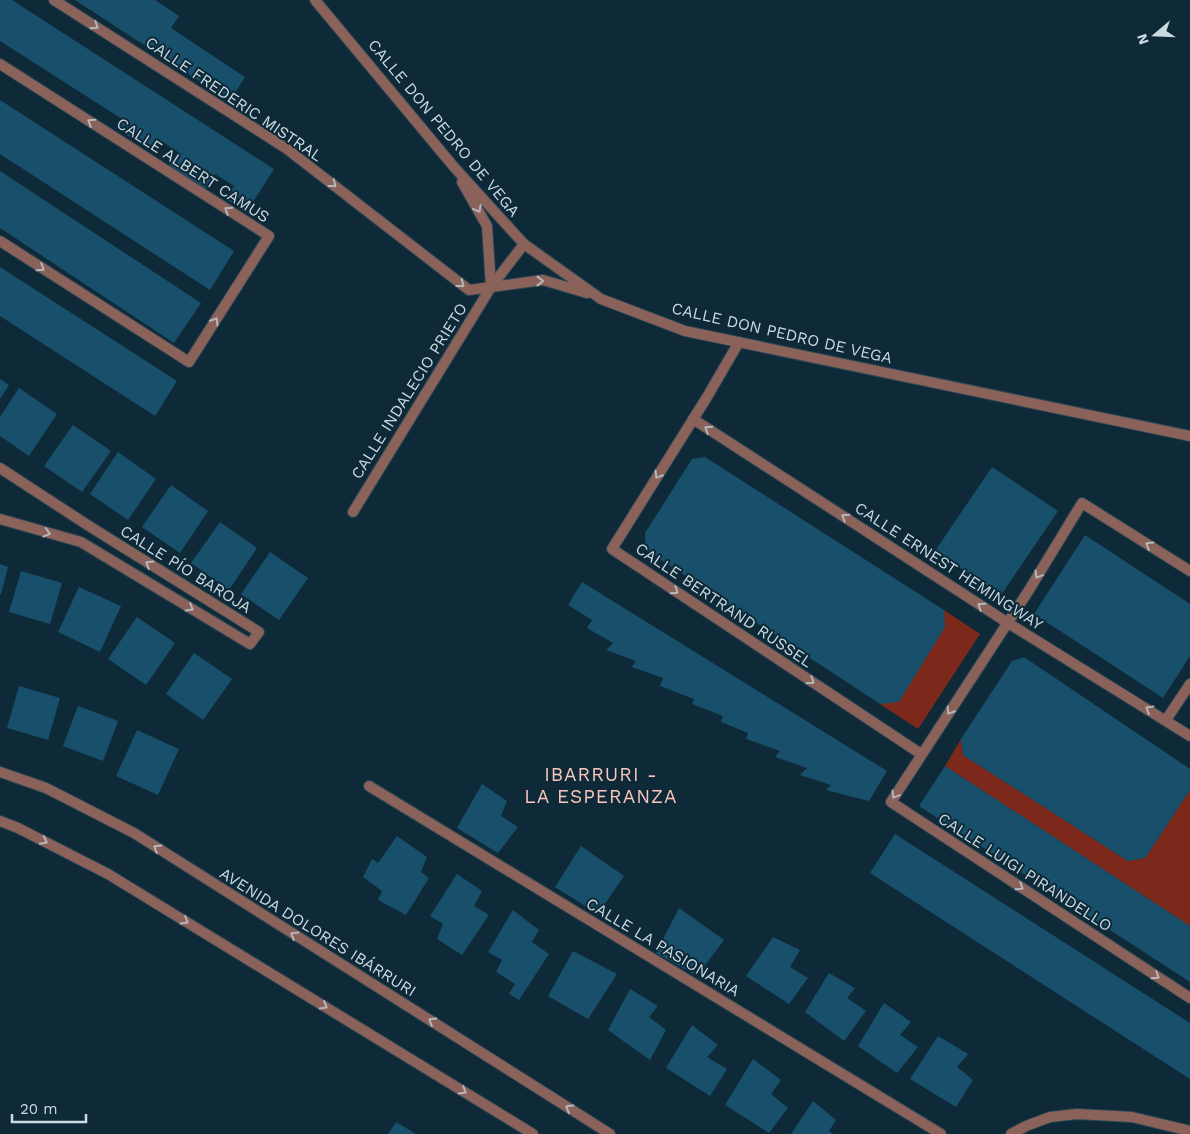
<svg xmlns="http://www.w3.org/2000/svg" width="1190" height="1134" viewBox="0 0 1190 1134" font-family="'Work Sans',sans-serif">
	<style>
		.green { fill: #7c291b }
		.building { fill: #184f6a }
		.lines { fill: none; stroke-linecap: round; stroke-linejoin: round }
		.pedestrian-casing { stroke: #2c4653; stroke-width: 12 }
		.minor-casing { stroke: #2c4653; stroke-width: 12 }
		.pedestrian { stroke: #8a625a; stroke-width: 10 }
		.minor { stroke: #8a625a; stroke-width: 10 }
		.oneway { stroke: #b7b6ba }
		.labels { text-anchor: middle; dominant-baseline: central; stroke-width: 4; stroke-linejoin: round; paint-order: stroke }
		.street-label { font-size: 16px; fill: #cadae3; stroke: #0e2a38 }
		.quarter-label { font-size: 19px; letter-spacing: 1px; fill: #f9c7bc; stroke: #0e2a38 }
	</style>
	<rect width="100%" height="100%" fill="#0e2a38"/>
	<g class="green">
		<path d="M944,610L980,634L918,729L880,704Z"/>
		<path d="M961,739L963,755L1128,861L1145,858L1190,790V926L945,766Z"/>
	</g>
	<g class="building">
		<path d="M0,0H12L274,169L246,213L226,199L234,186L215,174L205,189L169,166L178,152L157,138L149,149L116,128L122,119L0,41Z"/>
		<path d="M75,0H155L179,16L171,28L245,77L230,101Z"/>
		<path d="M0,100L234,251L210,290L0,154Z"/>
		<path d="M0,171L201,303L174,343L0,228Z"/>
		<path d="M0,267L177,381L155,416L0,316Z"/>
		<path d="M0,379L9,385L0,399Z"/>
		<path d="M19,388L57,414L29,456L0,436V417Z"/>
		<path d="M73,425L111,451L82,492L44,466Z"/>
		<path d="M118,452L156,479L128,520L90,494Z"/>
		<path d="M705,457L944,610L945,627L899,702L880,704L646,550L645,533L692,459Z"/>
		<path d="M992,467L1058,511L1001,595L935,551Z"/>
		<path d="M171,485L208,511L180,553L142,527Z"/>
		<path d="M220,522L257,548L229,590L191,563Z"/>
		<path d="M1085,535L1190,604V656L1163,698L1034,614Z"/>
		<path d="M270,552L308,578L279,620L241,594Z"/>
		<path d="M0,564L8,567L1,594H0Z"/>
		<path d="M21,571L62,583L50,624L9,612Z"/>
		<path d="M582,582L887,771L869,801L826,790L831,785L800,775L807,768L775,757L780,751L746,739L748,733L721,722L723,716L692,704L694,699L660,686L663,678L632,667L636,661L606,650L613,643L587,628L592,620L568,605Z"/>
		<path d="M79,587L121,606L100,652L58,632Z"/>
		<path d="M137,617L175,643L146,685L108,659Z"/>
		<path d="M194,653L232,679L203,720L166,694Z"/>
		<path d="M1024,657L1190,769V790L1145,858L1128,861L963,755L961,739L1012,661Z"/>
		<path d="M19,686L60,698L48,740L7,728Z"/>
		<path d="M78,706L118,721L103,761L63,746Z"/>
		<path d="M137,730L179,749L158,795L116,776Z"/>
		<path d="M945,766L1190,926V982L919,806Z"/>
		<path d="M482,784L507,801L501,816L518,827L498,853L457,828Z"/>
		<path d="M895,834L1190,1023V1079L870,873Z"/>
		<path d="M397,836L427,857L421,872L429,878L406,915L378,900L382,891L363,877L372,859L378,863Z"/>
		<path d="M581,846L624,876L598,914L555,887Z"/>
		<path d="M457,874L482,891L474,906L489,915L462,955L437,939L443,924L430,916Z"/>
		<path d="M679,908L724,940L697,976L656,953Z"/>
		<path d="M513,910L539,930L532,942L549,954L519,1000L509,994L515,984L496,972L502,960L488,952Z"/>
		<path d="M773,937L800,950L790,967L808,978L789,1004L746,976Z"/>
		<path d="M573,951L617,974L588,1019L548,996Z"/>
		<path d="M829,973L855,988L847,998L866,1011L844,1041L805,1012Z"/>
		<path d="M630,989L658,1006L649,1017L666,1030L650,1060L608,1030Z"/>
		<path d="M884,1003L911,1022L900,1035L918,1047L897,1073L858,1046Z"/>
		<path d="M692,1025L718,1045L707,1057L727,1069L710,1096L666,1068Z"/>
		<path d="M938,1036L968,1054L957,1067L973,1080L956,1107L910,1079Z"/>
		<path d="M753,1059L781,1080L771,1094L788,1108L769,1133L725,1105Z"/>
		<path d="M813,1101L836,1120L829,1131L833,1134H791Z"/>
		<path d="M396,1122L416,1134H388Z"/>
	</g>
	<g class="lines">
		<defs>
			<path id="pedestrian" d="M1166,720L1190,684"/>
			<g id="minor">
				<path d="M54,0L287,149L469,290L543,280L587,293"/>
				<path d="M315,0L454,167L524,244L601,299L685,331L1190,436"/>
				<path d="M0,64L269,236L189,362L0,241"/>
				<path d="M462,182L487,226L491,287"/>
				<path d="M739,342L707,397L612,549L921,754"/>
				<path d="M693,419L1008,623L1190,736"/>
				<path d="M0,468L89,526L259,632L250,644L81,542L0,519"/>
				<path d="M353,512L491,287L524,244"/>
				<path d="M1190,571L1082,503L1029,590L891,802L1190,998"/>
				<path d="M0,772L46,788L134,833L610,1134"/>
				<path d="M369,786L941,1134"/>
				<path d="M0,821L18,828L108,874L533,1134"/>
				<path d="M1011,1134L1026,1126L1050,1117L1077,1114L1132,1117L1190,1131"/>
			</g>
		</defs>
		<use href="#pedestrian" class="pedestrian-casing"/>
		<use href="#minor" class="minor-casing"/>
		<use href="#pedestrian" class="pedestrian"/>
		<use href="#minor" class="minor"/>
	</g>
	<defs><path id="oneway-chevron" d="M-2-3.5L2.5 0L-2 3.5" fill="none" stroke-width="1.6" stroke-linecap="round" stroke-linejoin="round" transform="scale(1.25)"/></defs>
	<g class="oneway">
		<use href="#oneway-chevron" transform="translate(95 26) rotate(33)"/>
		<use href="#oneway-chevron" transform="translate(91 122) rotate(-147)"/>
		<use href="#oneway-chevron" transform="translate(333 184) rotate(38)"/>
		<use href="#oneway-chevron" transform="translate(478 209) rotate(61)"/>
		<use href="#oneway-chevron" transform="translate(228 210) rotate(-147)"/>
		<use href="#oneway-chevron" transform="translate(41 268) rotate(33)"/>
		<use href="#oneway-chevron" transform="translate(540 281)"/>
		<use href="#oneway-chevron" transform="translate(461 284) rotate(38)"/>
		<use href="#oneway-chevron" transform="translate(215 321) rotate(-58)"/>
		<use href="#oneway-chevron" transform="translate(708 429) rotate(-147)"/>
		<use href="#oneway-chevron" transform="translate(658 475) rotate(122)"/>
		<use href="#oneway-chevron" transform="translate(845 517) rotate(-147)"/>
		<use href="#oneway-chevron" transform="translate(47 533) rotate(16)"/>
		<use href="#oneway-chevron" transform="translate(1149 545) rotate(-148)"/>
		<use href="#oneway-chevron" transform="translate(149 564) rotate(-148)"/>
		<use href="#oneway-chevron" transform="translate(1038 575) rotate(121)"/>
		<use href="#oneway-chevron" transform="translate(675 591) rotate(34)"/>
		<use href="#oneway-chevron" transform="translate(981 606) rotate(-147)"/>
		<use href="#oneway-chevron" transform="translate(190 608) rotate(31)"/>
		<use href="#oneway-chevron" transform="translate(811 681) rotate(34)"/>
		<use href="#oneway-chevron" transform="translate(1149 709) rotate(-149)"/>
		<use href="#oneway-chevron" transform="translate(950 711) rotate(123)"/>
		<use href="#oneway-chevron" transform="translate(895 795) rotate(121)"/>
		<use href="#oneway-chevron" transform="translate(44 841) rotate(27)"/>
		<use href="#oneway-chevron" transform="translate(157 848) rotate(-148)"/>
		<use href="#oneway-chevron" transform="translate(1020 887) rotate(33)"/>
		<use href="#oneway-chevron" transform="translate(185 921) rotate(31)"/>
		<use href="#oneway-chevron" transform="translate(294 935) rotate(-148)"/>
		<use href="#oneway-chevron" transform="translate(1156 976) rotate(33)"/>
		<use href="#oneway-chevron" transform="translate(324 1006) rotate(31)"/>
		<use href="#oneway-chevron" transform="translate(432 1021) rotate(-148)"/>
		<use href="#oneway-chevron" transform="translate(463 1091) rotate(31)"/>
		<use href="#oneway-chevron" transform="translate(569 1108) rotate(-148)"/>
	</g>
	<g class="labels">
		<g class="street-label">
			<text transform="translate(234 99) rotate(34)">CALLE FREDERIC MISTRAL</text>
			<text transform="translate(444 128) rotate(50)">CALLE DON PEDRO DE VEGA</text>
			<text transform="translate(193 170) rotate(33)">CALLE ALBERT CAMUS</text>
			<text transform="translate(782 333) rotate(13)">CALLE DON PEDRO DE VEGA</text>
			<text transform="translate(409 391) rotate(-58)">CALLE INDALECIO PRIETO</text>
			<text transform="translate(949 566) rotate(33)">CALLE ERNEST HEMINGWAY</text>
			<text transform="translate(186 569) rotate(32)">CALLE PÍO BAROJA</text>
			<text transform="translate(724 605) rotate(34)">CALLE BERTRAND RUSSEL</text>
			<text transform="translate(1025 872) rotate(33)">CALLE LUIGI PIRANDELLO</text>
			<text transform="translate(318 932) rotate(32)">AVENIDA DOLORES IBÁRRURI</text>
			<text transform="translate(663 947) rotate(31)">CALLE LA PASIONARIA</text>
		</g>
		<g class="quarter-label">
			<text x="601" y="774">IBARRURI -<tspan x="601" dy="22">LA ESPERANZA</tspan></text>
		</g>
	</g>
	<g transform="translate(1155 35) rotate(251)" stroke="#0e2a38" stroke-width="4" paint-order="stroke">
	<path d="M0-4L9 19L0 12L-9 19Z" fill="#cadae3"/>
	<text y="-8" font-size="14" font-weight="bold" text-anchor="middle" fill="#cadae3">N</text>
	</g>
	<path d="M12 1114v8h74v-8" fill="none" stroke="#cadae3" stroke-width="2.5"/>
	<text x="20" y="1114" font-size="15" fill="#cadae3" stroke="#0e2a38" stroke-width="4" paint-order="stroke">20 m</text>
</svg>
